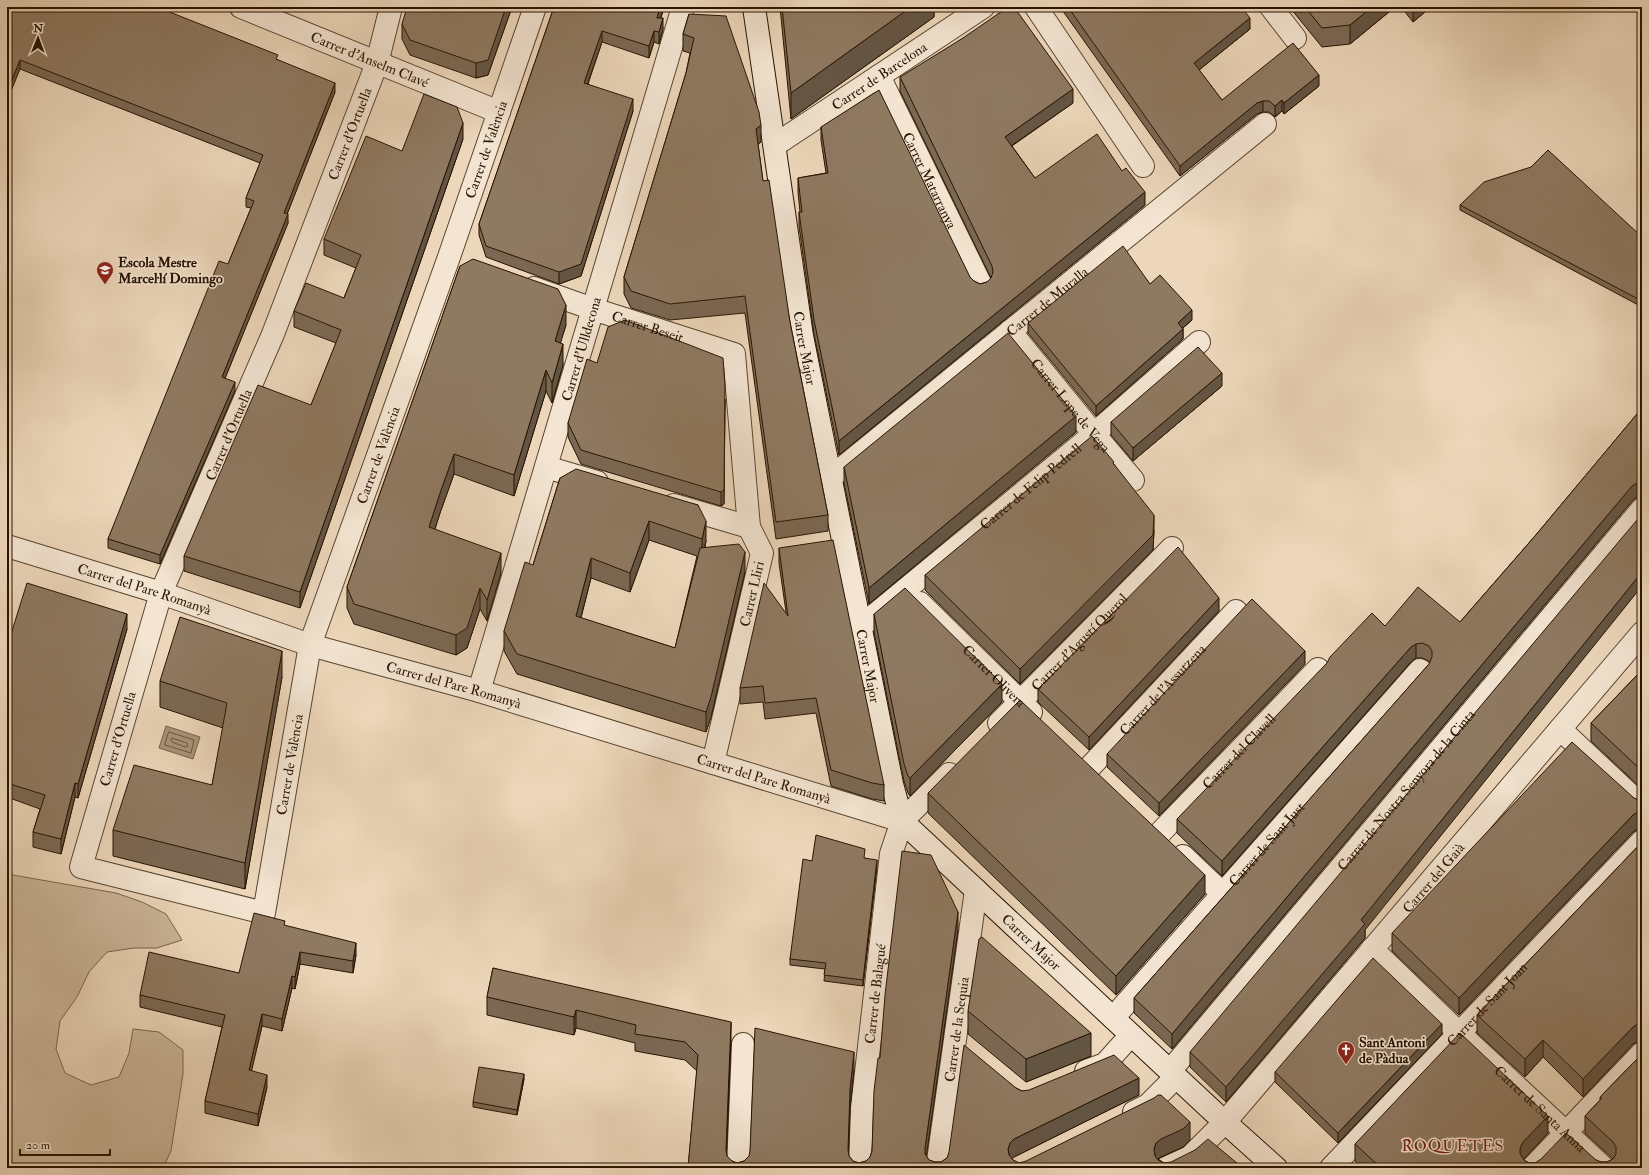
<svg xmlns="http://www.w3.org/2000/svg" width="1649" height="1175" viewBox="0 0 1649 1175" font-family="'IM FELL Double Pica',serif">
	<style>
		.green { fill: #cbb69a; stroke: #7a654d }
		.water { fill: #a9957b; stroke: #75614a }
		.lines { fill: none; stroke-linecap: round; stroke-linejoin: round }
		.shore { stroke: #68543e; stroke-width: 1 }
		.street-casing { stroke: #59452e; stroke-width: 24 }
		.secondary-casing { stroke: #281400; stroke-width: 24 }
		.street { stroke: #f3e5d2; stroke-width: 22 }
		.secondary { stroke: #f3e5d2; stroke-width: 22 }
		.wall { fill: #7a6853; stroke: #281400; fill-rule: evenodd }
		.shaded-wall { fill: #635544; stroke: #281400 }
		.building { fill: #8e7961; stroke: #281400 }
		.labels { text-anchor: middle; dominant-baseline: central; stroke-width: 3; stroke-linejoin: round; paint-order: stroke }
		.street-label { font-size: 14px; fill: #281400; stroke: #f3e5d2 }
		.poi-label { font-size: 14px; font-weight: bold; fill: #281400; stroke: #f3e5d2; text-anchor: start }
		.quarter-label { font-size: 16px; letter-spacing: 1px; fill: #7a1f14; stroke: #f3e5d2 }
	</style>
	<rect width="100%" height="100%" fill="#ecd7ba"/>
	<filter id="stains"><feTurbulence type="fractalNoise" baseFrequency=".005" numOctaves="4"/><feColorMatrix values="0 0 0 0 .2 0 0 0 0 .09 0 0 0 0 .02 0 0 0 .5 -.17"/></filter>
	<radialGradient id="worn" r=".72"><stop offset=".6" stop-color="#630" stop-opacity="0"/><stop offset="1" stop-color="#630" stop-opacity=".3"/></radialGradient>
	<path class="green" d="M7,874L116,893L142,902L166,914L182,940L157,948H134L107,952L89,972L77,997L60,1021L56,1049L65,1073L91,1085L119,1077L129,1053L133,1029L159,1032L183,1050V1074L171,1151L163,1168H7Z"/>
	<path class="water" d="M166,726L200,737L193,759L159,748Z"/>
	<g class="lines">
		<g class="shore">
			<path d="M169,732L194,740L191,753L165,745Z"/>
			<path d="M172,738L187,743L188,746L185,747L172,742L171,740Z"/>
		</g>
		<defs>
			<g id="street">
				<path id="s1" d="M241,7L499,112"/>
				<path id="s2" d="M391,7L377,63L273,334L161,593L81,867L264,913L310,645L449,257L535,7"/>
				<path d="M1036,7L1143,166"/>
				<path d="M1271,7L1295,38"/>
				<path id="s3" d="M879,76L981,285"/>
				<path id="s4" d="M775,145L983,7"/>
				<path id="s5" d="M534,288L593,309L734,354L749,527L762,553L713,763"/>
				<path id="s6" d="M1010,331L1094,434L1133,480"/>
				<path d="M546,467L597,482"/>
				<path id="s7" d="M830,478L1265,124"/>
				<path d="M674,505L749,527"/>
				<path id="s8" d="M7,546L161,593L310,645L479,691L902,821"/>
				<path id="s9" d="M920,603L1031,712"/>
				<path id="s10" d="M860,627L1094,434L1199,342"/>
				<path id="s11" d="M479,691L683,7"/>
				<path id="s12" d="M999,723L1172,548"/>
				<path d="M1560,729L1642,806"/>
				<path id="s13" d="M1090,767L1236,611"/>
				<path id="s14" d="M1159,834L1318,669"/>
				<path d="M1183,856L1223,894"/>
				<path id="s15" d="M1372,949L1459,1033L1604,1168"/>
				<path id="s16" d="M1113,1018L1420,670"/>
				<path d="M1086,1071L1105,1064L1131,1035"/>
				<path id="s17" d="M1170,1071L1642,509"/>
				<path d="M1134,1112L1148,1105L1176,1077"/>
				<path d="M738,1168L743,1044"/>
				<path id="s18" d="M860,1168L862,1108L891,854L902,821L949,774"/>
				<path id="s19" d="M937,1168L976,890"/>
				<path id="s20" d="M1166,1168L1190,1157L1225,1122L1642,633"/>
				<path id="s21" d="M1331,1168L1642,841"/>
				<path d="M1532,1168L1642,1053"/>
			</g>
			<g id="secondary">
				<path id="s22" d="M754,7L802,336L892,784L902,821L1217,1115L1276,1168"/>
			</g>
		</defs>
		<use href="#street" class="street-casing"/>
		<use href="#secondary" class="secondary-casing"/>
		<use href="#street" class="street"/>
		<use href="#secondary" class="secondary"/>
	</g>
	<g class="wall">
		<path d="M7,7L278,60L335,92L287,214L288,223L225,378L235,391L160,564L108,548V539L228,264L251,208L246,207V198L260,163L20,69Z"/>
		<path d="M512,7L488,75L476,78L410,55L402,39V24Z"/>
		<path d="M554,7H664L661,18L663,29L659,44L654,42L649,58L602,42L588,84L633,111L581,276L559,284L486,257L479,235V224Z"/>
		<path d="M780,7H934V17L791,119Z"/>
		<path d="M1060,7H1241L1250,29L1199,70L1222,100L1319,86L1284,114L1282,111L1275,117L1269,112H1263L1257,114L1180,176Z"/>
		<path d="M1291,7H1395L1350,44L1322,47L1291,9Z"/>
		<path d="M1401,7H1431L1413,22Z"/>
		<path d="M689,14L761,142L758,144L763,181L790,322L828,515V531L776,539L745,313L670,320L631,308L624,294V277L686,73L690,53L683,51V34Z"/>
		<path d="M900,77L1073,103L1012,146L1035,178L1145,205L839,455L814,334L799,226V212H800L798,192V178L826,173L821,140V127L974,281L980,284L987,282L991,278L900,91Z"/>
		<path d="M463,139L300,608L184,571V556L311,405L336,343L294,327V311L344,298L356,268L324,255V239L402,151Z"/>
		<path d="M1460,205L1642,237V307L1460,210Z"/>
		<path d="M460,266L566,325L560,343L563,365L552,403L546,391L514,496L454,474L440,513L435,529L501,573L487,621L480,609L467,648L456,655L354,624L347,608V587Z"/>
		<path d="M1150,284L1192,320L1183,328V339L1096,416L1028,333V323Z"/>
		<path d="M597,363L725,399L724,504L721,506L581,464L568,437V423Z"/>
		<path d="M1222,386L1133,461L1111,435V422Z"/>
		<path d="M1642,408V497H1637L1632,501L1172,1049L1134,1013V998L1430,663L1429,661L1422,658H1416L1411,662L1222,876L1177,833V819L1385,626L1460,622L1535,536Z"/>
		<path d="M1076,432L869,604L844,483V467Z"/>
		<path d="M1114,464L1154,531L1153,550L1020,684L925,590V575Z"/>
		<path d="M560,478L698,505L706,541L705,547L745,572L711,717L706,732L517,674L504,651V631L533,565ZM649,540L697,556L675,648L581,618L591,578L630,592Z"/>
		<path d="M779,548L884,785V801L872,799L831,786L816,713L765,719L763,702L740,704V688L786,612L779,563Z"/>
		<path d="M1219,611L1089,750L1038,702V689Z"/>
		<path d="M874,614L1002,702L910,796L908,793L904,781L874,632Z"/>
		<path d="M127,629L78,798L75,797L61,854L33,847V832L40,809L7,797V647Z"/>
		<path d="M1305,664L1159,816L1107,767V754Z"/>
		<path d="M1642,670V789L1591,741V723Z"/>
		<path d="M282,677L245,889L113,856V830L212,785L223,728L160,707V681Z"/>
		<path d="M928,793L1205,894L1116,995L928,813Z"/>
		<path d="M1634,798L1640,801H1642V829H1638L1633,832L1459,1015L1392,951V933Z"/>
		<path d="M1642,842V1041H1639L1633,1044L1583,1097L1543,1057L1525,1077L1477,1033V1015Z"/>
		<path d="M865,858L877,866L863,986L824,981L825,969L790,965V959L812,861Z"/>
		<path d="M285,926L356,955L353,973L300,964L295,989L292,988L282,1031L262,1026L251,1071L267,1087L258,1126L205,1113V1101L222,1027L140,1007V995L239,973Z"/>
		<path d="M958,930L926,1156L929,1160L935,1162H941L947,1158L1016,1088L1022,1091L1139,1095L1014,1157L1012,1159L1013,1160L1019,1163L1190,1140L1183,1147L1161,1157L1158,1159L1164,1163L1243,1168H688L697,1071L685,1060L635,1051V1043L576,1028L574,1035L487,1015V997L493,968L731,1040L726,1152L727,1156L732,1161L737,1163L744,1161L854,1070L850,1108L848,1152L849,1156L853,1161L859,1163L866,1161L870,1157L872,1151L880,1058Z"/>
		<path d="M1365,930V938L1226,1102L1190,1067V1052Z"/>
		<path d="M968,1011L1091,1056L1026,1082L968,1034Z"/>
		<path d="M1442,1034L1338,1143L1275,1082V1072Z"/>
		<path d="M1642,1054V1168H1362L1355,1161V1144L1548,1133L1523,1159L1524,1160L1529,1163L1596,1160L1601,1162H1607L1613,1159L1585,1133V1116L1600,1100V1097Z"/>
		<path d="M524,1079L517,1115L473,1107V1102Z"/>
	</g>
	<g class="shaded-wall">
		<path d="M506,7H512L488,75L476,78V63Z"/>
		<path d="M660,7H664L657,29V18Z"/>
		<path d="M911,7H934V17L791,119V93Z"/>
		<path d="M1372,7H1395L1350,44V25Z"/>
		<path d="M1413,7H1431L1413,22Z"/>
		<path d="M663,18V29L659,44V32Z"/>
		<path d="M1250,18V29L1194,74V63Z"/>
		<path d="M602,31V42L584,94V83Z"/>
		<path d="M654,31V42L649,58V46Z"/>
		<path d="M20,60V69L7,101V92Z"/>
		<path d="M1319,75V86L1284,114V103Z"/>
		<path d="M335,83V92L284,222V213Z"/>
		<path d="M1073,89V103L1005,150V137Z"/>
		<path d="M633,99V111L581,276L559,284V272Z"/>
		<path d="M1282,100V111L1275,117V106Z"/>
		<path d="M1263,101V112L1257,114L1180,176V166L1257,103Z"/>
		<path d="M463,123V139L300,608V592Z"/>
		<path d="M761,125V142L756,146V129Z"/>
		<path d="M1145,192V205L839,455V441Z"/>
		<path d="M288,214V223L222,386V377Z"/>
		<path d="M566,305V325L555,361V341Z"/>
		<path d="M1192,310V320L1178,332V323Z"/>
		<path d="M1183,329V339L1096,416V406Z"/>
		<path d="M563,344V365L552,403V383Z"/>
		<path d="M546,370V391L514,496V475Z"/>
		<path d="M1222,373V386L1133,461V448Z"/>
		<path d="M235,382V391L160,564V555Z"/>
		<path d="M725,399L724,504L721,506V492Z"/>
		<path d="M1076,416V432L869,604V588Z"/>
		<path d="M454,454V474L440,513L429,547V527L440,493Z"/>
		<path d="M1637,483V497L1632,501L1172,1049V1034L1632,486Z"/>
		<path d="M1154,515V531L1153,550L1020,684V669Z"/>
		<path d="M649,521V540L630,592V573Z"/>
		<path d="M706,521V541L702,558V539Z"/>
		<path d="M745,552V572L711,717L706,732V712Z"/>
		<path d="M501,553V573L487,621V600Z"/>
		<path d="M591,558V578L576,636V616Z"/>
		<path d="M1642,572V586L1365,930V938L1226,1102V1087Z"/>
		<path d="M480,588V609L467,648L456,655V635Z"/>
		<path d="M1219,598V611L1089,750V737Z"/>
		<path d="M127,614V629L78,798V784Z"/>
		<path d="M1416,644V658L1411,662L1222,876V861L1411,647Z"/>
		<path d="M282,651V677L245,889V863Z"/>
		<path d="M1305,651V664L1159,816V803Z"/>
		<path d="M1002,684V702L910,796V778Z"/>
		<path d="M75,783V797L61,854V839Z"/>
		<path d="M1638,812V829L1633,832L1459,1015V998L1633,815Z"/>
		<path d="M877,860V866L863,986V980Z"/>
		<path d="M1205,875V894L1116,995V976Z"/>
		<path d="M958,912V930L925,1166V1148Z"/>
		<path d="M356,943V955L353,973V961Z"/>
		<path d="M300,952V964L295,989V977Z"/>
		<path d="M292,976V988L282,1031V1019Z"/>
		<path d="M576,1010V1028L574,1035V1017Z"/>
		<path d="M262,1014V1026L249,1082V1070Z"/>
		<path d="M731,1022V1040L726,1168V1150Z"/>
		<path d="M1639,1023V1041L1633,1044L1583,1097V1079L1633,1027Z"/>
		<path d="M1442,1024V1034L1338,1143V1133Z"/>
		<path d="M1091,1033V1056L1026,1082V1059Z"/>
		<path d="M1543,1040V1057L1525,1077V1059Z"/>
		<path d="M854,1052V1070L850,1108L848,1168L850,1090Z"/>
		<path d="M524,1074V1079L517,1115V1110Z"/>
		<path d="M267,1075V1087L258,1126V1114Z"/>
		<path d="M1139,1078V1095L1014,1157L1010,1161L1008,1149L1010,1143L1014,1139Z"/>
		<path d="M1548,1116V1133L1523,1160L1520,1165V1148L1523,1142Z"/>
		<path d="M1190,1122V1140L1183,1147L1161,1157L1156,1160L1154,1149L1156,1143L1161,1139Z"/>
	</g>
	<g class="building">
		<path d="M7,7H157L278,55L276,59L335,83L284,213L288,214L222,377L235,382L160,555L108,539L219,261L228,264L254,201L246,198L263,155L20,60L7,92Z"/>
		<path d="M407,7H506L488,60L476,63L410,40L402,24Z"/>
		<path d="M554,7H660L657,18H663L659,32L654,31L649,46L602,31L584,83L633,99L581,264L559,272L486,246L479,224Z"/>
		<path d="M782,7H911L791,93Z"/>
		<path d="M1008,7H1014L1073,89L1005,137L1035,178L1097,134L1122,171L1126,168L1145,192L839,441L814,320L799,212H802L798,178L828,173L821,127L879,90L970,277L974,281L980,284L987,282L991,278L993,272L992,266L900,77L963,38Z"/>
		<path d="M1068,7H1241L1250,18L1194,63L1222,100L1293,43L1319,75L1284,103L1282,100L1275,106L1269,101H1263L1257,103L1180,166Z"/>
		<path d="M1305,7H1372L1350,25L1322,28Z"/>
		<path d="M689,14L726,16L759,112L761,125L756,129L763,181L769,180L790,322L828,515L776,522L745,296L670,304L631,291L624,277L686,73L694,38L683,34Z"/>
		<path d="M424,94L457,107L463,123L300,592L184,556L258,385L311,405L341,330L294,311L306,283L344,298L361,255L324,239L366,136L402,151Z"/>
		<path d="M1548,150L1642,237V301L1460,205L1484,182L1531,167Z"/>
		<path d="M1123,246L1150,284L1160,275L1192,310L1178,323L1183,329L1096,406L1028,323Z"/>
		<path d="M473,259L558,289L566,305L555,341L563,344L552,383L546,370L514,475L454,454L440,493L429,527L501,553L487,600L480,588L467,628L456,635L354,604L347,587L460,266Z"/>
		<path d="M625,320L723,358L725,385L724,490L721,492L581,450L568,423L587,359L597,363L608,327Z"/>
		<path d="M1008,333L1076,416L869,588L844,467Z"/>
		<path d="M1198,347L1222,373L1133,448L1111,422Z"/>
		<path d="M1642,408V482L1637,483L1632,486L1172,1034L1134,998L1429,664L1432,657V651L1429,646L1422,643L1416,644L1411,647L1222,861L1177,819L1327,663L1330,657L1372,613L1385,626L1418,587L1460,622L1535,536Z"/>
		<path d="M1092,436L1114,462L1113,463L1154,515L1153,535L1020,669L925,575Z"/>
		<path d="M576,469L698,505L706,521L702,539L649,521L630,573L591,558L576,616L675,648L700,548L739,544L745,552L711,697L706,712L517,654L504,631L525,562L533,565L560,478Z"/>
		<path d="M1642,514V572L1361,920L1365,924L1226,1087L1190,1052Z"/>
		<path d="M833,540L884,785L872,783L831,770L816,698L765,703L763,686L740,688L764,583L788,616L779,548Z"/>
		<path d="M1178,547L1219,598L1089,737L1038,689Z"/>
		<path d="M27,583L127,614L78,784L75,783L61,839L33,832L45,795L7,783V647Z"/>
		<path d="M905,588L1002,684L910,778L908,776L904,764L874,614Z"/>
		<path d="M1252,599L1305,651L1159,803L1107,754Z"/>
		<path d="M180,617L282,651L245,863L113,830L134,765L212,785L227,703L160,681Z"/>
		<path d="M1642,670V771L1591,723Z"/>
		<path d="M1020,700L1205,875L1116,976L928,793Z"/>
		<path d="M1572,742L1634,798L1640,801H1642V811L1638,812L1633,815L1459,998L1392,933Z"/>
		<path d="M816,835L865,849L864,858L877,860L863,980L824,975L826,963L790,959L803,859L812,861Z"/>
		<path d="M1642,842V1023H1639L1633,1027L1583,1079L1543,1040L1525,1059L1477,1015Z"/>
		<path d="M902,851L931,855L958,912L925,1148V1154L929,1160L935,1162H941L947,1158L949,1152L964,1045L1016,1088L1022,1091L1029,1090L1114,1055L1139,1078L1014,1139L1010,1143L1008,1149L1009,1155L1013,1160L1019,1163L1026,1161L1154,1098L1158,1095H1161L1190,1122L1183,1129L1161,1139L1156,1143L1154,1149L1155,1156L1158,1160L1164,1163L1171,1162L1195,1150L1208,1139L1243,1168H688L698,1055L685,1042L635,1034L636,1025L576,1010L574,1017L487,997L493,968L731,1022L726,1150L727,1156L732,1161L737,1163L744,1161L749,1156L750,1151L755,1028L854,1052L850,1090L848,1150L849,1156L853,1161L859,1163L866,1161L870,1157L872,1151L874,1091L878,1058H880L885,995Z"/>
		<path d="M254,913L285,921L284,925L356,943L353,961L300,952L295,977L292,976L282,1019L262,1014L249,1070L267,1075L258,1114L205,1101L225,1015L140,995L149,952L239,973Z"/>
		<path d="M982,937L1091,1033L1026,1059L968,1011L979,939Z"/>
		<path d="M1373,958L1442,1024L1338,1133L1275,1072Z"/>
		<path d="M1460,1033L1548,1116L1523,1142L1520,1148V1154L1524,1160L1529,1163H1535L1541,1159L1566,1133L1596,1160L1601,1162H1607L1613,1159L1616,1154V1147L1613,1142L1585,1116L1602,1098L1600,1097L1642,1054V1168H1381L1355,1144Z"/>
		<path d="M479,1067L524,1074L517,1110L473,1102Z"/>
	</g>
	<defs>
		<symbol id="school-pin" viewBox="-11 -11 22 30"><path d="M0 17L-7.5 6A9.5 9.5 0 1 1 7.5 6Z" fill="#8f2418" stroke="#f3e5d2"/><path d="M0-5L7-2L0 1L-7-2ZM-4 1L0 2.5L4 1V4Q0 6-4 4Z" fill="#fff"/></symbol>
		<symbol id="church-pin" viewBox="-11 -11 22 30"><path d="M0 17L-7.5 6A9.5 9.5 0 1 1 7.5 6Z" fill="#8f2418" stroke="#f3e5d2"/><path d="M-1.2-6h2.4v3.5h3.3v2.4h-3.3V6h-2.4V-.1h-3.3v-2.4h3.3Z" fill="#fff"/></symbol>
	</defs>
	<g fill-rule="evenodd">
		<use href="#school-pin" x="95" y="260" width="20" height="27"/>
		<use href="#church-pin" x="1336" y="1040" width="20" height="27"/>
	</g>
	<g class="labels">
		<g class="street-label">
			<text stroke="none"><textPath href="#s1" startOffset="139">Carrer d'Anselm Clavé</textPath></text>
			<text stroke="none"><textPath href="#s4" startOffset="125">Carrer de Barcelona</textPath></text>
			<text transform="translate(350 134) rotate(-69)">Carrer d'Ortuella</text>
			<text stroke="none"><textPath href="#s2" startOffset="1902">Carrer de València</textPath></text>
			<text stroke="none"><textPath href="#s3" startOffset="116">Carrer Matarranya</textPath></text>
			<text stroke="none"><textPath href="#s7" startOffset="280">Carrer de Muralla</textPath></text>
			<text stroke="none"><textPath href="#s5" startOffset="120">Carrer Beseit</textPath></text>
			<text stroke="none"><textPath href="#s22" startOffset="345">Carrer Major</textPath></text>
			<text stroke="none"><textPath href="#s11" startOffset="357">Carrer d'Ulldecona</textPath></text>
			<text stroke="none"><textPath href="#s6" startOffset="96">Carrer Lope de Vega</textPath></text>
			<text transform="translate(229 435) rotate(-67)">Carrer d'Ortuella</text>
			<text stroke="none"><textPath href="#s2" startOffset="1578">Carrer de València</textPath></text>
			<text stroke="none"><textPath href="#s10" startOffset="221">Carrer de Felip Pedrell</textPath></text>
			<text stroke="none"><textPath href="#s8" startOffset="144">Carrer del Pare Romanyà</textPath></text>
			<text transform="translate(752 594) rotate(-77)">Carrer Lliri</text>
			<text stroke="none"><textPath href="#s12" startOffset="114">Carrer d'Agustí Querol</textPath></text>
			<text stroke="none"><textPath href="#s22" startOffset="669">Carrer Major</textPath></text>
			<text stroke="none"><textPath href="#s9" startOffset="104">Carrer Olivera</textPath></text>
			<text stroke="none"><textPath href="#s8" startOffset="468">Carrer del Pare Romanyà</textPath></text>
			<text stroke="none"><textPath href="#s13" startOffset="106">Carrer de l'Assutzena</textPath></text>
			<text transform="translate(118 739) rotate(-74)">Carrer d'Ortuella</text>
			<text stroke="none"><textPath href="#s14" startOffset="115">Carrer del Clavell</textPath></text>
			<text stroke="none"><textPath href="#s2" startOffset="1255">Carrer de València</textPath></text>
			<text stroke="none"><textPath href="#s8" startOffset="792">Carrer del Pare Romanyà</textPath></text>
			<text stroke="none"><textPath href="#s17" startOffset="367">Carrer de Nostra Senyora de la Cinta</textPath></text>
			<text stroke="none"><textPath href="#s16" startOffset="232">Carrer de Sant Just</textPath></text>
			<text stroke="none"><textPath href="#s20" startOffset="397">Carrer del Gaià</textPath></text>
			<text stroke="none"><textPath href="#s22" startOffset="1005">Carrer Major</textPath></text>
			<text stroke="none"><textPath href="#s18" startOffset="175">Carrer de Balagué</textPath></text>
			<text stroke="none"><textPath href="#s21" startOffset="226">Carrer de Sant Joan</textPath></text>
			<text stroke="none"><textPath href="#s19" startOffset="140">Carrer de la Sequia</textPath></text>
			<text stroke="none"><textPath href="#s15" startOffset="232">Carrer de Santa Anna</textPath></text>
		</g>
		<g class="poi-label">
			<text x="118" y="262">Escola Mestre<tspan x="118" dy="16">Marcel·lí Domingo</tspan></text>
			<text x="1359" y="1042">Sant Antoni<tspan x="1359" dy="16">de Pàdua</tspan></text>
		</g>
		<g class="quarter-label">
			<text x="1453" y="1146">ROQUETES</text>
		</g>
	</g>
	<rect width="1649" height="1175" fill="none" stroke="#ecd7ba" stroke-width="24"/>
	<rect x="8" y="8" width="1633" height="1159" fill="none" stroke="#281400" stroke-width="2"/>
	<rect x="12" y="12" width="1625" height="1151" fill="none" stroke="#281400"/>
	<g transform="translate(38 38) rotate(1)" stroke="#f3e5d2" stroke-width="3" paint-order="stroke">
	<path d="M0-3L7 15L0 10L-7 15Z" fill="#281400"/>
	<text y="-6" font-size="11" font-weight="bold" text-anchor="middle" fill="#281400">N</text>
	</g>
	<path d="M20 1149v6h90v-6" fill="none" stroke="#281400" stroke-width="2"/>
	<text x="26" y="1149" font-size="12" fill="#281400" stroke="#f3e5d2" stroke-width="3" paint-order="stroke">20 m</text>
	<rect width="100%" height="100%" filter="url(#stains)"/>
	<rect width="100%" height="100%" fill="url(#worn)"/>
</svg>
